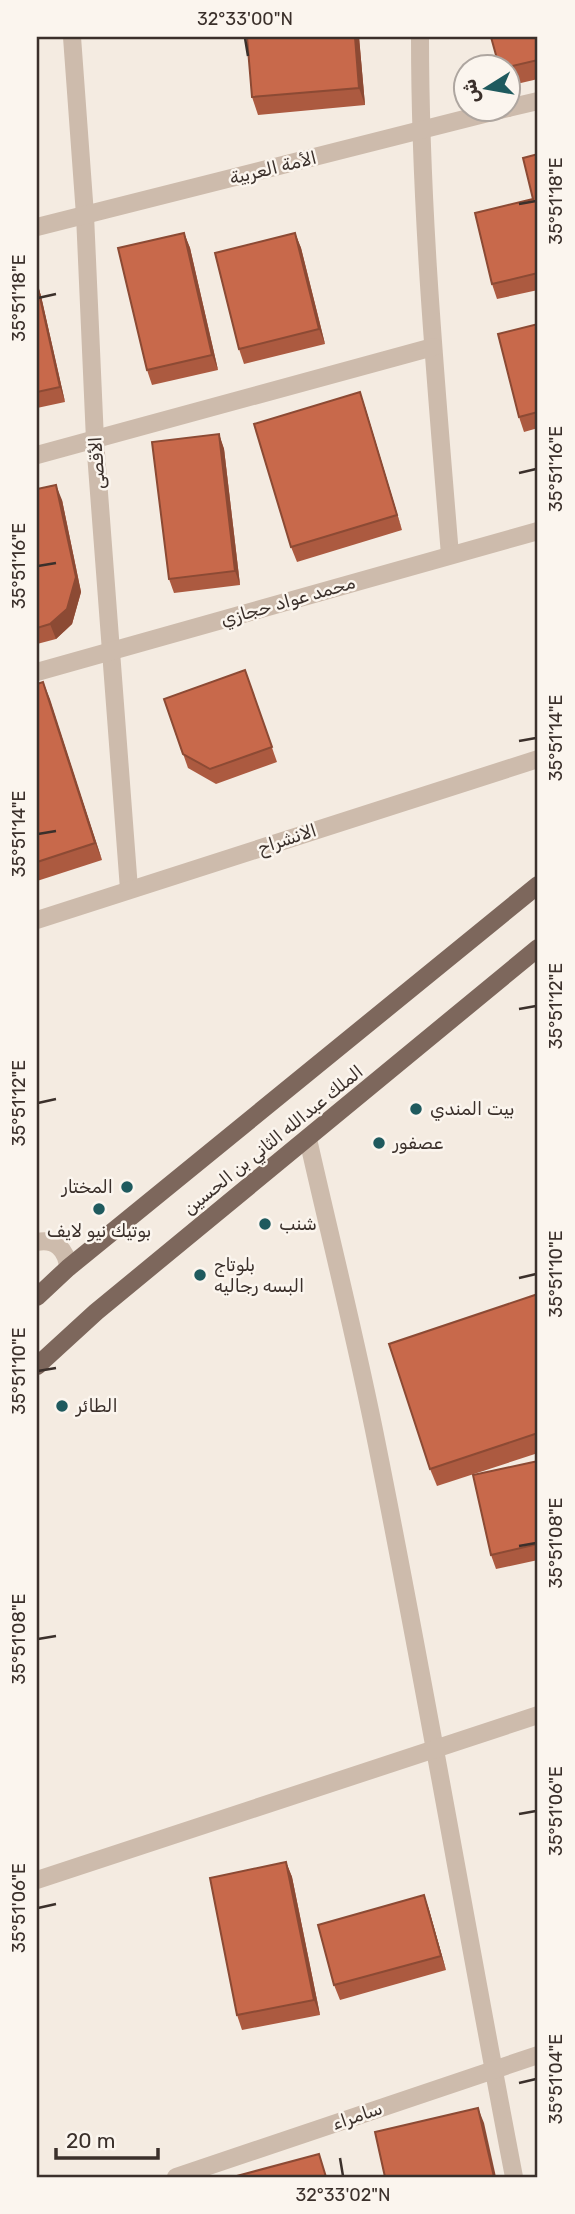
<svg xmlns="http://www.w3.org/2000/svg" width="575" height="2214" viewBox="0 0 575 2214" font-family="Rubik,Cairo,sans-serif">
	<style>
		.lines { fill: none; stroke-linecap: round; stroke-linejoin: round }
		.minor { stroke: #cdbbac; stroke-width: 18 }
		.major { stroke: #7d675c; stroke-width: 18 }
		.wall { fill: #ac5a40 }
		.shaded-wall { fill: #8c4a34 }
		.building { fill: #c8694b; stroke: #8c4a34; stroke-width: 2 }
		.ticks { fill: none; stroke: #3b302b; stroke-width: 2.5 }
		.poi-dot { fill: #1f5a5e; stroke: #fbf5ee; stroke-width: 2.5 }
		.labels { text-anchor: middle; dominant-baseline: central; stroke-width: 5; stroke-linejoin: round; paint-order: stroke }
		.street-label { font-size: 18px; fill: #3b302b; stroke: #fbf5ee }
		.poi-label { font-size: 18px; fill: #3b302b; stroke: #fbf5ee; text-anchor: start }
		.neatline { fill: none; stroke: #3b302b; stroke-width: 2.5 }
		.ticks-label { font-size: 18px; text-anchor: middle; fill: #3b302b }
	</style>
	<rect width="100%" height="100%" fill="#f4ebe1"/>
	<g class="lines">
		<g class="minor">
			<path d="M72,37L85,215L95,440L129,889"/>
			<path d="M420,37C420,210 436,383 450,555"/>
			<path d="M508,108L538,101"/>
			<path d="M37,227L508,108"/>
			<path d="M37,455L433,347"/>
			<path d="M37,672L538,531"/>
			<path d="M37,920L538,759"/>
			<path d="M308,1139C331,1241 357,1343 377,1445C426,1689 467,1933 514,2177"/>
			<path d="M37,1242C55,1238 67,1250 68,1268"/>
			<path d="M37,1880L538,1715"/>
			<path d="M176,2177L538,2055"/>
		</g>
		<g class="major">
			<path d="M37,1297L68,1268L538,885"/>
			<path d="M37,1366L96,1312L538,948"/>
		</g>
	</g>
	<g class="wall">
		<path d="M247,37H359L365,105L258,115L252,97Z"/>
		<path d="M538,37V79L508,86V66Z"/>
		<path d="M538,154V290L497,299L492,284L533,199Z"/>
		<path d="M184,233L190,248L218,370L152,385L147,370Z"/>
		<path d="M295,233L301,248L325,344L244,364L239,349Z"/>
		<path d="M37,283L41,296L65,402L37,408Z"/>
		<path d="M538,324V428L524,432L519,417Z"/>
		<path d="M365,407L402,530L297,562L291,547Z"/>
		<path d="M219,434L224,449L240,585L174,593L169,579Z"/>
		<path d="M37,489L62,500L81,592L72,624L56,639L37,644Z"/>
		<path d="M245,670L277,762L216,784L188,768L164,699Z"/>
		<path d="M43,682L102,860L37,881V684Z"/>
		<path d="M538,1294V1453L437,1486L430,1469Z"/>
		<path d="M538,1461V1560L496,1569L491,1555Z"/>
		<path d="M286,1862L292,1877L320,2015L242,2030L237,2015Z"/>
		<path d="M424,1895L429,1910L446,1970L340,2000L334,1985Z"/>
	</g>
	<g class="shaded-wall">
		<path d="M355,37H359L365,105L359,88Z"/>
		<path d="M184,233L190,248L218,370L212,355Z"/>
		<path d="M295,233L301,248L325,344L319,329Z"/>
		<path d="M37,283L41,296L65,402L60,387Z"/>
		<path d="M360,392L365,407L402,530L397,515Z"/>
		<path d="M219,434L224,449L240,585L235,571Z"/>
		<path d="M56,485L62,500L81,592L72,624L56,639L50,624Z"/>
		<path d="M43,682L50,699L102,860L95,843Z"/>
		<path d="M286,1862L292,1877L320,2015L314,2000Z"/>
		<path d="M424,1895L429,1910L446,1970L441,1956Z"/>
		<path d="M478,2108L484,2123L496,2177H494Z"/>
	</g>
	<g class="building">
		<path d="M247,37H355L359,88L252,97Z"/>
		<path d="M491,37H538V60L508,67L499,66Z"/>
		<path d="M538,154V273L492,284L475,213L533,199L523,158Z"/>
		<path d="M184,233L212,355L147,370L118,248Z"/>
		<path d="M295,233L319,329L239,349L215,253Z"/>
		<path d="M37,284L60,387L37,392Z"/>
		<path d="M538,324V412L519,417L498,334Z"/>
		<path d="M360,392L397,515L291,547L254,424Z"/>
		<path d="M219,434L235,571L169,579L152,442Z"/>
		<path d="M56,485L76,577L67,609L50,624L37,628V489Z"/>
		<path d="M245,670L272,747L210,769L183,754L164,699Z"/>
		<path d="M43,682L95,843L37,862V684Z"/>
		<path d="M538,1294V1433L430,1469L389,1344Z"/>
		<path d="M538,1461V1544L491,1555L473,1475Z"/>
		<path d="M286,1862L314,2000L237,2015L210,1878Z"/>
		<path d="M424,1895L441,1956L334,1985L318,1925Z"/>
		<path d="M478,2108L494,2177H385L375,2132Z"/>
		<path d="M319,2154L326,2177H233Z"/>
	</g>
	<path class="ticks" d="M245,38L248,56M519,204L536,201M38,298L56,294M519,473L536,469M38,566L56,563M519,741L536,738M38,834L56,831M519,1009L536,1006M38,1103L56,1099M519,1278L536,1274M38,1371L56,1368M519,1546L536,1543M38,1639L56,1636M519,1814L536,1811M38,1908L56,1904M519,2083L536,2079M340,2158L343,2176"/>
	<g class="poi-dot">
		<circle cx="416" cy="1109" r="7"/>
		<circle cx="379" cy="1143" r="7"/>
		<circle cx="127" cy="1187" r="7"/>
		<circle cx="99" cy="1209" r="7"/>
		<circle cx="265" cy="1224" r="7"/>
		<circle cx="200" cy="1275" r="7"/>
		<circle cx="62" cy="1406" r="7"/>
	</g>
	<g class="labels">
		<g class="street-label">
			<text transform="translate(273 168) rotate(-14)">الأمة العربية</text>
			<text transform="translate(97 463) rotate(-94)">الأقصى</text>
			<text transform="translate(288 601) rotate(-16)">محمد عواد حجازي</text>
			<text transform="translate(287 839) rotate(-18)">الانشراح</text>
			<text transform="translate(273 1140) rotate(-39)">الملك عبدالله الثاني بن الحسين</text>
			<text transform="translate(357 2116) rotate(-19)">سامراء</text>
		</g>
		<g class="poi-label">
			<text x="430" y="1109">بيت المندي</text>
			<text x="393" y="1143">عصفور</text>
			<text x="113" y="1187" text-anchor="end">المختار</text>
			<text x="279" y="1224">شنب</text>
			<text x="99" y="1231" text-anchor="middle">بوتيك نيو لايف</text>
			<text x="214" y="1265">بلوتاج<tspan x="214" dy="21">البسه رجاليه</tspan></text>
			<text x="76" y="1406">الطائر</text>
		</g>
	</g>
	<rect width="575" height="2214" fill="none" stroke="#fbf5ee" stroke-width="77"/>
	<g transform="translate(487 88) rotate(259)"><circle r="33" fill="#fbf5ee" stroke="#aea6a0" stroke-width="2"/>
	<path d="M0-5L12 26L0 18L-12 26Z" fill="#1f5a5e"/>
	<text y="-10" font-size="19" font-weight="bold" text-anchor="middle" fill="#3b302b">ش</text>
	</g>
	<path d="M56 2148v10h102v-10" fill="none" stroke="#3b302b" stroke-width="3.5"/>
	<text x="66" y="2148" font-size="21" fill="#3b302b" stroke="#fbf5ee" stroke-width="5" paint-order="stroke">20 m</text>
	<rect x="38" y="38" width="498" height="2138" class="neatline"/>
	<g class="ticks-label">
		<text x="245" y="25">32°33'00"N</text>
		<text transform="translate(556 201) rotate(-90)" y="6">35°51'18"E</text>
		<text transform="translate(19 298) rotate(-90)" y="6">35°51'18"E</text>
		<text transform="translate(556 469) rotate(-90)" y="6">35°51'16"E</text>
		<text transform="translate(19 566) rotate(-90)" y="6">35°51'16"E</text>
		<text transform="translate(556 738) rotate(-90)" y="6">35°51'14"E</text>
		<text transform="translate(19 834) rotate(-90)" y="6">35°51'14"E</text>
		<text transform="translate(556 1006) rotate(-90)" y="6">35°51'12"E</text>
		<text transform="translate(19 1103) rotate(-90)" y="6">35°51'12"E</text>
		<text transform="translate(556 1274) rotate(-90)" y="6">35°51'10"E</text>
		<text transform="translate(19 1371) rotate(-90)" y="6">35°51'10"E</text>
		<text transform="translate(556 1543) rotate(-90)" y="6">35°51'08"E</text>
		<text transform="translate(19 1639) rotate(-90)" y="6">35°51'08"E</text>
		<text transform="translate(556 1811) rotate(-90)" y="6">35°51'06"E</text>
		<text transform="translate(19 1908) rotate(-90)" y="6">35°51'06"E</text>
		<text transform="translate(556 2079) rotate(-90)" y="6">35°51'04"E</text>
		<text x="343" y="2201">32°33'02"N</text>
	</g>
</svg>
